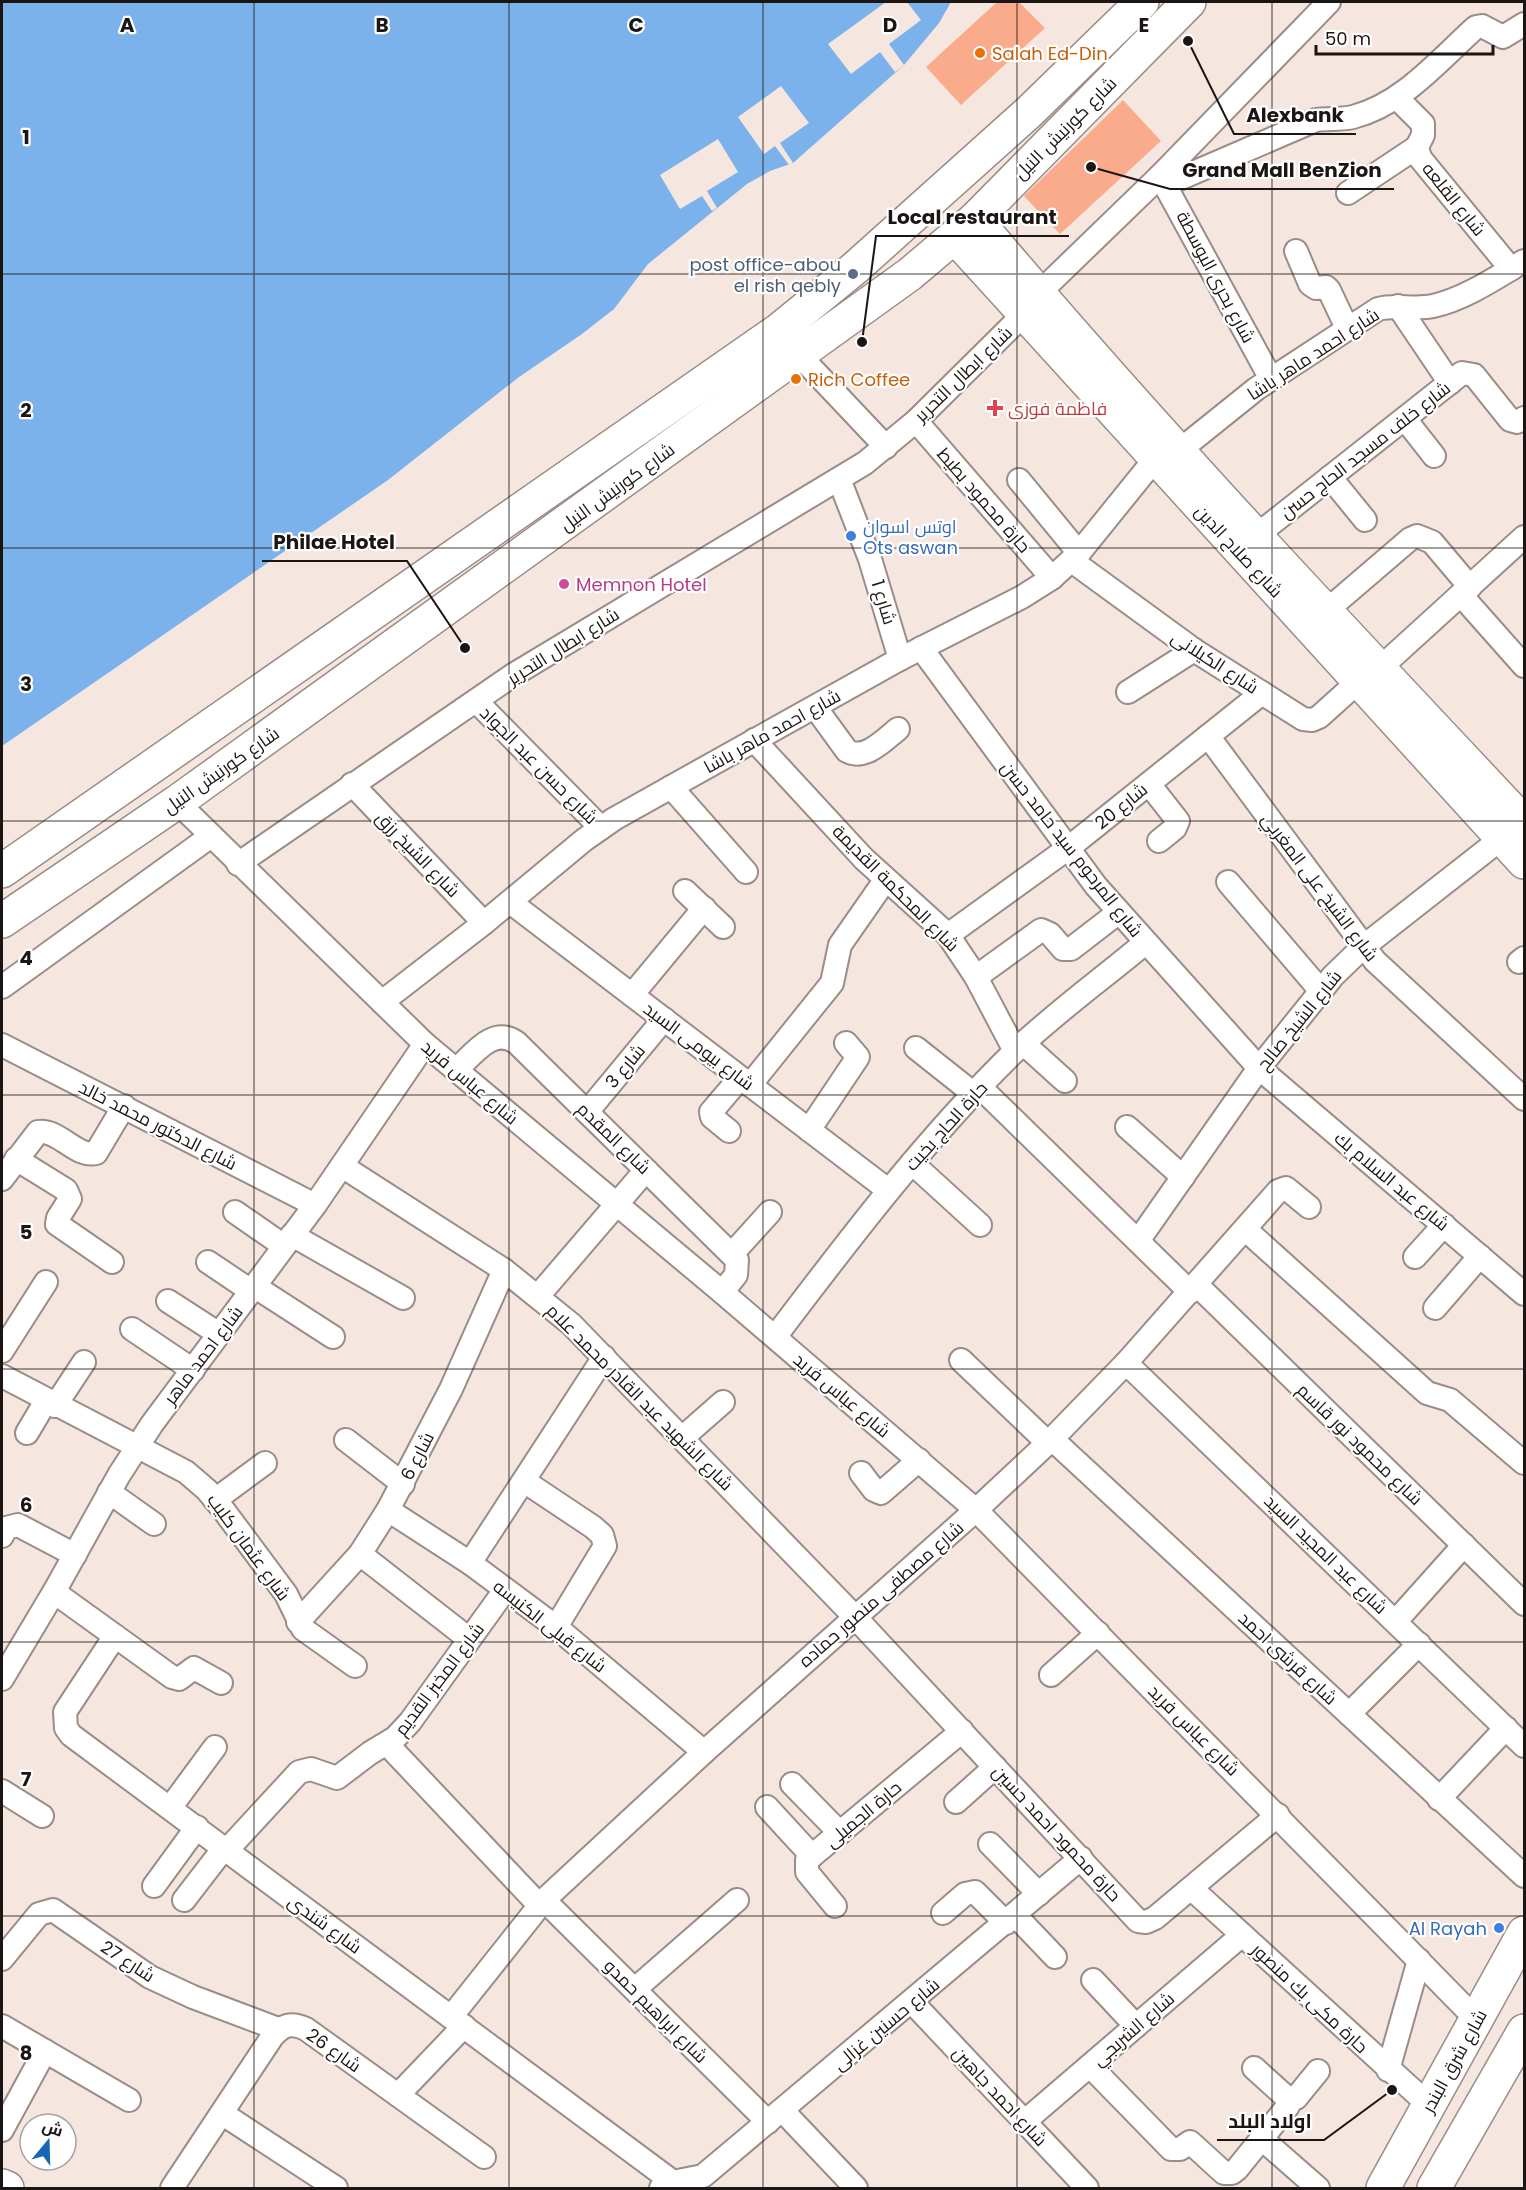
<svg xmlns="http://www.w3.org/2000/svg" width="1526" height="2190" viewBox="0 0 1526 2190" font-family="Poppins,Cairo,sans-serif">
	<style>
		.water { fill: #7bb2ec }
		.pier { fill: #f5e6df }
		.building { fill: #faab8c }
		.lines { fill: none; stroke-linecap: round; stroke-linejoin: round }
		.street-casing { stroke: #9a8c86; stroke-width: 26 }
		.secondary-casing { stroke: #9a8c86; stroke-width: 36 }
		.primary-casing { stroke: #9a8c86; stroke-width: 36 }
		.street { stroke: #fff; stroke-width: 22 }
		.secondary { stroke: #fff; stroke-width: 33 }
		.primary { stroke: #fff; stroke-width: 33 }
		.grid { fill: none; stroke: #1b1513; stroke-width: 1.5; stroke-opacity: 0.55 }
		.food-dot { fill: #e8710a; stroke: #fff; stroke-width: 2 }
		.service-dot { fill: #5c6f8a; stroke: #fff; stroke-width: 2 }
		.health-dot { fill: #e0444e; stroke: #fff; stroke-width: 2 }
		.shop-dot { fill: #3f7fe0; stroke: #fff; stroke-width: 2 }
		.hotel-dot { fill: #d1479c; stroke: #fff; stroke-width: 2 }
		.labels { text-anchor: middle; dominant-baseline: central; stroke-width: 4.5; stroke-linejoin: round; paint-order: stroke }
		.food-label { font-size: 18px; fill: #c56008; stroke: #fff; text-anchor: start }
		.street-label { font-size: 18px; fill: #1b1513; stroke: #fff }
		.service-label { font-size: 18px; fill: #4e5e75; stroke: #fff; text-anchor: end }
		.health-label { font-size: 18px; fill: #be3a42; stroke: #fff; text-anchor: start }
		.shop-label { font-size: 18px; fill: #366cbe; stroke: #fff; text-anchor: start }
		.hotel-label { font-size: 18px; fill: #b23c85; stroke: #fff; text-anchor: start }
		.grid-label { font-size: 20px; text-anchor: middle; font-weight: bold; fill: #1b1513; stroke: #fff; stroke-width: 4.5; stroke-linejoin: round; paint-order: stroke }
		.leader { fill: none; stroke: #1b1513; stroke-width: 2 }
		.callout-dot { fill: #1b1513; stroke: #fff; stroke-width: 2 }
		.callout-label { font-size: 20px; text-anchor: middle; font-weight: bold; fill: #1b1513; stroke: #fff; stroke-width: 4.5; stroke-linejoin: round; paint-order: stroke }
	</style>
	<rect width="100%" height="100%" fill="#f5e6df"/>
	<path class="water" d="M2,2H951L939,23L904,65L793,163L770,171L747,184L648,264L614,309L582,334L519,377L388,480L2,746Z"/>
	<g class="pier">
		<path d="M886,2H907L921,20L889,44L904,65L895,72L880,52L851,74L828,44Z"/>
		<path d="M781,86L809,123L780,143L793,163L789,165L775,146L764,154L738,117Z"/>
		<path d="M718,139L738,172L707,191L717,208L712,211L702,196L680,209L660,175Z"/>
	</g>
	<g class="building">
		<path d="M997,2H1019L1045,28L961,105L926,67Z"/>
		<path d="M1123,100L1161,141L1060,234L1024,196Z"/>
	</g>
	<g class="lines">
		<defs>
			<g id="street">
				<path d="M1397,98L1423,124V135L1417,147L1420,158L1511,269"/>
				<path d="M1160,176L1271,379"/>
				<path d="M1165,185L1316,120C1328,118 1341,120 1353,117C1403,104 1438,61 1476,27L1482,26L1503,37L1524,24"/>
				<path d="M1348,193L1417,147"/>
				<path d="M1296,251L1310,284L1316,288L1326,287L1329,290L1347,328"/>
				<path d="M1038,294L1160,176L1329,2"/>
				<path d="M1398,306L1450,383"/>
				<path d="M800,356L886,447"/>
				<path d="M1405,419L1434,456"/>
				<path d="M916,421L1052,578"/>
				<path d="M1180,450L1256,389L1378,309C1396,304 1414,310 1433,306C1465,299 1497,277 1524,261"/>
				<path d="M1330,477L1365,520"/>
				<path d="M839,479L870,559L900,659"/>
				<path d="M1019,480L1079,553"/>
				<path d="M1257,535L1462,373L1474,375L1510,420L1517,422L1524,418"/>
				<path d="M1072,561L1194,650L1303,719L1312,720L1319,717L1359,681"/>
				<path d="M1461,595L1524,666"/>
				<path d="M1326,611L1410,539L1417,536L1432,542L1470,587"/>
				<path d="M921,648L1096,886L1259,1068L1524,1294"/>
				<path d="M1379,669L1524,537"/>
				<path d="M1128,692L1194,650"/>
				<path d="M476,701L601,828"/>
				<path d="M815,707L847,751C865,761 884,740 898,729"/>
				<path d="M1208,736L1375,961L1524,1099"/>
				<path d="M754,740L864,859L948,935L976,977L1015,1051"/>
				<path d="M352,784L484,923"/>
				<path d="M1149,784L1178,821L1175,828L1159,841"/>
				<path d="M671,787L746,872"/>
				<path d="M177,802L425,1044L722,1292L976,1510L1477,2020"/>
				<path d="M238,864L513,675L865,463L916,421L1024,314"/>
				<path d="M1228,882L1321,991"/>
				<path d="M685,891L723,927"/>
				<path d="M510,902L888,1190"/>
				<path d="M948,935L1067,849L1262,693"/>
				<path d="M1519,962L1524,958"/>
				<path d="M976,977L1041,930L1050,934L1063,949H1071L1119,912"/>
				<path d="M2,987L211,836"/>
				<path d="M632,995L704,908"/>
				<path d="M382,1002L484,923L584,840L614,819L900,659L1022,597L1052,578L1079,553L1155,459"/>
				<path d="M1024,1044L1065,1081"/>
				<path d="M2,1045L315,1205"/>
				<path d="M916,1048L974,1094"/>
				<path d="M456,1070C473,1055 493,1025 517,1043L737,1260L736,1275L722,1292"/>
				<path d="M750,1085L832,983L840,945L886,879"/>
				<path d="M980,1087L1190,1292"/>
				<path d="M587,1112L664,1019"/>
				<path d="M1127,1127L1183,1177"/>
				<path d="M809,1130L858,1057L846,1043"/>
				<path d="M729,1131L712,1117L711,1112L740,1078"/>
				<path d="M16,1159L66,1190L70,1199L58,1218L57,1224L112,1262"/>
				<path d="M912,1163L980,1225"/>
				<path d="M342,1166L504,1270L571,1324L854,1616L1138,1921L1146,1922L1155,1918L1278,1815"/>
				<path d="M2,1179L38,1132C59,1129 76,1158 96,1153L124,1106"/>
				<path d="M235,1212L284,1246"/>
				<path d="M1246,1230L1427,1393L1450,1400L1524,1463"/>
				<path d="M292,1235L403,1298"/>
				<path d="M1138,1241L1259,1068L1333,976L1363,947L1502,838"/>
				<path d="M732,1254L770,1212"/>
				<path d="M1415,1257L1444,1225"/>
				<path d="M208,1262L251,1291"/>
				<path d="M1196,1284L1524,1604"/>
				<path d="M254,1286L333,1337"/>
				<path d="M538,1296L646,1170"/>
				<path d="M168,1301L219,1334"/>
				<path d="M1435,1308L1480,1256"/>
				<path d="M132,1329L193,1370"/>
				<path d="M775,1337C850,1238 926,1138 1015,1051C1056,1012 1102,979 1145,943"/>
				<path d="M2,1351L46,1282"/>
				<path d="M961,1360L1048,1443"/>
				<path d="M1126,1363L1524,1746"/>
				<path d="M2,1376L186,1472L207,1490L225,1512L286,1594L303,1629L355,1666"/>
				<path d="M55,1406L84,1362"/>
				<path d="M27,1433L46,1401"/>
				<path d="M682,1438L723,1402"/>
				<path d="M1052,1439L1524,1876"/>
				<path d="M346,1440L403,1484"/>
				<path d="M861,1473L874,1490L881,1493L919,1460"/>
				<path d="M524,1481L593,1527L602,1535L605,1546L556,1627"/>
				<path d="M109,1492L154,1524"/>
				<path d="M215,1500L265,1463"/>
				<path d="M388,1510L470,1563L556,1627L704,1752"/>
				<path d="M2,1536L6,1528L18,1525L75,1555"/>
				<path d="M360,1554L469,1639"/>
				<path d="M470,1563L604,1357"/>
				<path d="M54,1592L172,1677L179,1679L194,1668L221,1683"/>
				<path d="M1396,1621L1464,1545"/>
				<path d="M298,1622L360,1554L388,1510L451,1389L504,1270"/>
				<path d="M115,1636L65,1712L66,1728L71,1735L673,2182"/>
				<path d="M1051,1675L1098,1633"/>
				<path d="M2,1679L54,1592L119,1475L152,1424L315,1205L425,1044"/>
				<path d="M1349,1714L1419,1644"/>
				<path d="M387,1744L539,1905"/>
				<path d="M792,1784L840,1833"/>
				<path d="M2,1791L42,1816"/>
				<path d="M1439,1799L1506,1728"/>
				<path d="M956,1802L995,1767"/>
				<path d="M767,1807L812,1856"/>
				<path d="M170,1808L215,1747"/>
				<path d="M990,1844L1039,1894"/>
				<path d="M227,1850L299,1772L311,1769L337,1778L370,1753L395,1738L410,1722L505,1590"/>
				<path d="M154,1886L197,1827"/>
				<path d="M1192,1889L1430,2106"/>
				<path d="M184,1900L224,1848"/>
				<path d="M544,1900L768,2122"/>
				<path d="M835,1906L807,1872V1860L962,1731"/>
				<path d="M943,1913L965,1894L975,1892L1006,1923"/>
				<path d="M1015,1915L1055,1957"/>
				<path d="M2,1959L39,1914L53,1910L150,1977L193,1997L278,2029"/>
				<path d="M1093,1980L1136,2026"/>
				<path d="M635,1989L737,1900"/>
				<path d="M913,2003L1087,2188"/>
				<path d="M451,2017L544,1900L704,1752L976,1510L1052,1439L1126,1363L1278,1191L1286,1188L1309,1207"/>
				<path d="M2,2026L129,2100"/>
				<path d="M1090,2066L1171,2149H1180L1190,2142L1224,2173H1232L1237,2169L1288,2106L1286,2097L1254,2068"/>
				<path d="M1388,2070L1419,1960"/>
				<path d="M398,2095L464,2026"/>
				<path d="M1288,2101L1296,2098L1318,2071"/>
				<path d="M782,2110L856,2188"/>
				<path d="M223,2114L336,2188"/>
				<path d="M1024,2122L1242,1935"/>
				<path d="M2,2130L45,2051"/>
				<path d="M1262,2139L1318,2188"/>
				<path d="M172,2188L272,2037C282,2025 291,2022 306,2029L484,2157"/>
				<path d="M661,2188L673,2182L703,2176L1081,1858"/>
			</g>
			<g id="secondary">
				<path d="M975,219C1150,427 1338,625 1524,823"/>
				<path d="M955,237L1524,862"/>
				<path d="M2,2186L7,2188"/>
				<path d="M1383,2188L1524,1933"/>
				<path d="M1434,2188L1524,2031"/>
			</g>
			<g id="primary">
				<path d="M2,871L779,330L855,268L1029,112L1142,2"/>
				<path d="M2,921L177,802L910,274L975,219L1189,2"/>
			</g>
		</defs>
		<use href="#street" class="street-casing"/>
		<use href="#secondary" class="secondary-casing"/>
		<use href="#primary" class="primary-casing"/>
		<use href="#street" class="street"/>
		<use href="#secondary" class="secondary"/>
		<use href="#primary" class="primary"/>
	</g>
	<path class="grid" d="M254,2V2188M509,2V2188M763,2V2188M1017,2V2188M1272,2V2188M2,274H1524M2,548H1524M2,821H1524M2,1095H1524M2,1369H1524M2,1642H1524M2,1916H1524"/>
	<g class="food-dot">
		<circle cx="980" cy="53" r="6"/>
		<circle cx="796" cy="379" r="6"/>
	</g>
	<circle class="service-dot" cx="853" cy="274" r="6"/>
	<path class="health-dot" d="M992 399h6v6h6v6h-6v6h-6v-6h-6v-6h6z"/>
	<g class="shop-dot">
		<circle cx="851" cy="536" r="6"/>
		<circle cx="1499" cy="1928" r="6"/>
	</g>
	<circle class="hotel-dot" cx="564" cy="584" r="6"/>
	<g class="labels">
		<g class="food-label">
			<text x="992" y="53">Salah Ed-Din</text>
			<text x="808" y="379">Rich Coffee</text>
		</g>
		<g class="street-label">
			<text transform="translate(1065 128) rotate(-45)">شارع كورنيش النيل</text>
			<text transform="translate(1454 199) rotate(51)">شارع القلعه</text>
			<text transform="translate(1216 277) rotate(62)">شارع بحرى البوسطة</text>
			<text transform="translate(1313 354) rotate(-33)">شارع احمد ماهر باشا</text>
			<text transform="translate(963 374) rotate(-44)">شارع ابطال التحرير</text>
			<text transform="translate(1365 450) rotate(-38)">شارع خلف مسجد الحاج حسن</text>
			<text transform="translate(617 487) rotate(-36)">شارع كورنيش النيل</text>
			<text transform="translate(984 500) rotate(49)">حارة محمود بطيط</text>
			<text transform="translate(1239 551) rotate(47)">شارع صلاح الدين</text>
			<text transform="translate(884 602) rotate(73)">شارع 1</text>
			<text transform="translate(563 646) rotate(-32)">شارع ابطال التحرير</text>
			<text transform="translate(1215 662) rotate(33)">شارع الكيلانى</text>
			<text transform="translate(772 731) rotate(-29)">شارع احمد ماهر باشا</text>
			<text transform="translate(539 765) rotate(45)">شارع حسن عبد الجواد</text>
			<text transform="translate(221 770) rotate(-35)">شارع كورنيش النيل</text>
			<text transform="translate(1121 806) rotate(-39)">شارع 20</text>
			<text transform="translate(1072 849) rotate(52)">شارع المرحوم سيد حامد حسن</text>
			<text transform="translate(418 854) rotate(46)">شارع الشيخ رزق</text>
			<text transform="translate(1320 887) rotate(53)">شارع الشيخ على المغربي</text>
			<text transform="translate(896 888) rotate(45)">شارع المحكمة القديمة</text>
			<text transform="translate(1299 1020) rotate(-51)">شارع الشيخ صالح</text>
			<text transform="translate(699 1046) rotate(37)">شارع بيومى السيد</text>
			<text transform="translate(625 1066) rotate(-50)">شارع 3</text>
			<text transform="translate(470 1082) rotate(40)">شارع عباس فريد</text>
			<text transform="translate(158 1125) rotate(27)">شارع الدكتور محمد خالد</text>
			<text transform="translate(946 1126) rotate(-48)">حارة الحاج بخيت</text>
			<text transform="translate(614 1138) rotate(44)">شارع المقدم</text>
			<text transform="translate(1392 1181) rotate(40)">شارع عبد السلام بك</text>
			<text transform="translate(203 1355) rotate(-53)">شارع احمد ماهر</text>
			<text transform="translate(842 1395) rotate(40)">شارع عباس فريد</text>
			<text transform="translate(640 1397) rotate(45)">شارع الشهيد عبد القادر محمد علام</text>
			<text transform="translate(1360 1444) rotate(44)">شارع محمود نور قاسم</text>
			<text transform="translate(417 1456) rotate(-63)">شارع 6</text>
			<text transform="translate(249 1547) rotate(54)">شارع عثمان كليب</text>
			<text transform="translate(1326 1554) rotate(44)">شارع عبد المجيد السيد</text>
			<text transform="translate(881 1594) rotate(-41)">شارع مصطفى منصور حماده</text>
			<text transform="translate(550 1626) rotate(38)">شارع قبلى الكنيسه</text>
			<text transform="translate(1288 1658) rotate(43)">شارع قرشى احمد</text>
			<text transform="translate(439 1679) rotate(-53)">شارع المخبز القديم</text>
			<text transform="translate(1194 1730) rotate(45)">شارع عباس فريد</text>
			<text transform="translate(863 1814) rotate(-40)">حارة الجميلى</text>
			<text transform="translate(1057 1833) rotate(47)">حارة محمود احمد حسين</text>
			<text transform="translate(325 1924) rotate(36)">شارع شندى</text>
			<text transform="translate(128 1961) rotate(33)">شارع 27</text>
			<text transform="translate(1310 1998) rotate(43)">حارة مكى بك منصور</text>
			<text transform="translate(656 2011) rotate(45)">شارع ابراهيم حمدو</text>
			<text transform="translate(886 2024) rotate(-40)">شارع حسنين غزالى</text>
			<text transform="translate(1133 2029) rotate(-41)">شارع الشربجي</text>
			<text transform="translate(334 2050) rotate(35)">شارع 26</text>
			<text transform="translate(1454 2061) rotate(-61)">شارع شرق البندر</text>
			<text transform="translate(1000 2096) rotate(47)">شارع احمد جاهين</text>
		</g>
		<g class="service-label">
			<text x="841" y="264">post office-abou<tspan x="841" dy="21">el rish qebly</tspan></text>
		</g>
		<g class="health-label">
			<text x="1008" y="408">فاطمة فوزى</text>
		</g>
		<g class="shop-label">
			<text x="863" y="526">اوتس اسوان<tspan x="863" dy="21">Ots aswan</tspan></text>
			<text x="1487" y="1928" text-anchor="end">Al Rayah</text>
		</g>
		<g class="hotel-label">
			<text x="576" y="584">Memnon Hotel</text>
		</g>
	</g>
	<g class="grid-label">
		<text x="127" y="32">A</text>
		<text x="382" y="32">B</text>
		<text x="636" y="32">C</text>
		<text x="890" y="32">D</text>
		<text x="1144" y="32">E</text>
		<text x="26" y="144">1</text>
		<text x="26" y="417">2</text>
		<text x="26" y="691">3</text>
		<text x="26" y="965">4</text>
		<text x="26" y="1239">5</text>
		<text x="26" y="1512">6</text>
		<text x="26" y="1786">7</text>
		<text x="26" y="2060">8</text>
	</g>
	<path class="leader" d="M1188 41L1234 134H1356M1091 167L1170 189H1394M862 342L876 236H1069M465 648L407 561H262M1392 2090L1324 2140H1217"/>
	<g class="callout-dot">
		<circle cx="1188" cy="41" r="6"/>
		<circle cx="1091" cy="167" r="6"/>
		<circle cx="862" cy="342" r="6"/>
		<circle cx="465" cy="648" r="6"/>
		<circle cx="1392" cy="2090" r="6"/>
	</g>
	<g class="callout-label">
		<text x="1295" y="122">Alexbank</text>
		<text x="1282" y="177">Grand Mall BenZion</text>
		<text x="972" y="224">Local restaurant</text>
		<text x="334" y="549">Philae Hotel</text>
		<text x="1270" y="2128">اولاد البلد</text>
	</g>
	<rect width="1526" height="2190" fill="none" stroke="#1b1513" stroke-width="6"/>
	<g transform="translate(48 2142) rotate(19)"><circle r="28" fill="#ffffff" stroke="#a4a1a1" stroke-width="1.5"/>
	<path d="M0-4.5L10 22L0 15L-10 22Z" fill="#1668b6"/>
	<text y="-9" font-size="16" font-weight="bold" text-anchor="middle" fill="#1b1513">ش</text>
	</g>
	<path d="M1316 45v9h177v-9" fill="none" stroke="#1b1513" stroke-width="3"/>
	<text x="1325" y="45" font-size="18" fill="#1b1513" stroke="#ffffff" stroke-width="4.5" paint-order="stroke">50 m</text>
</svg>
